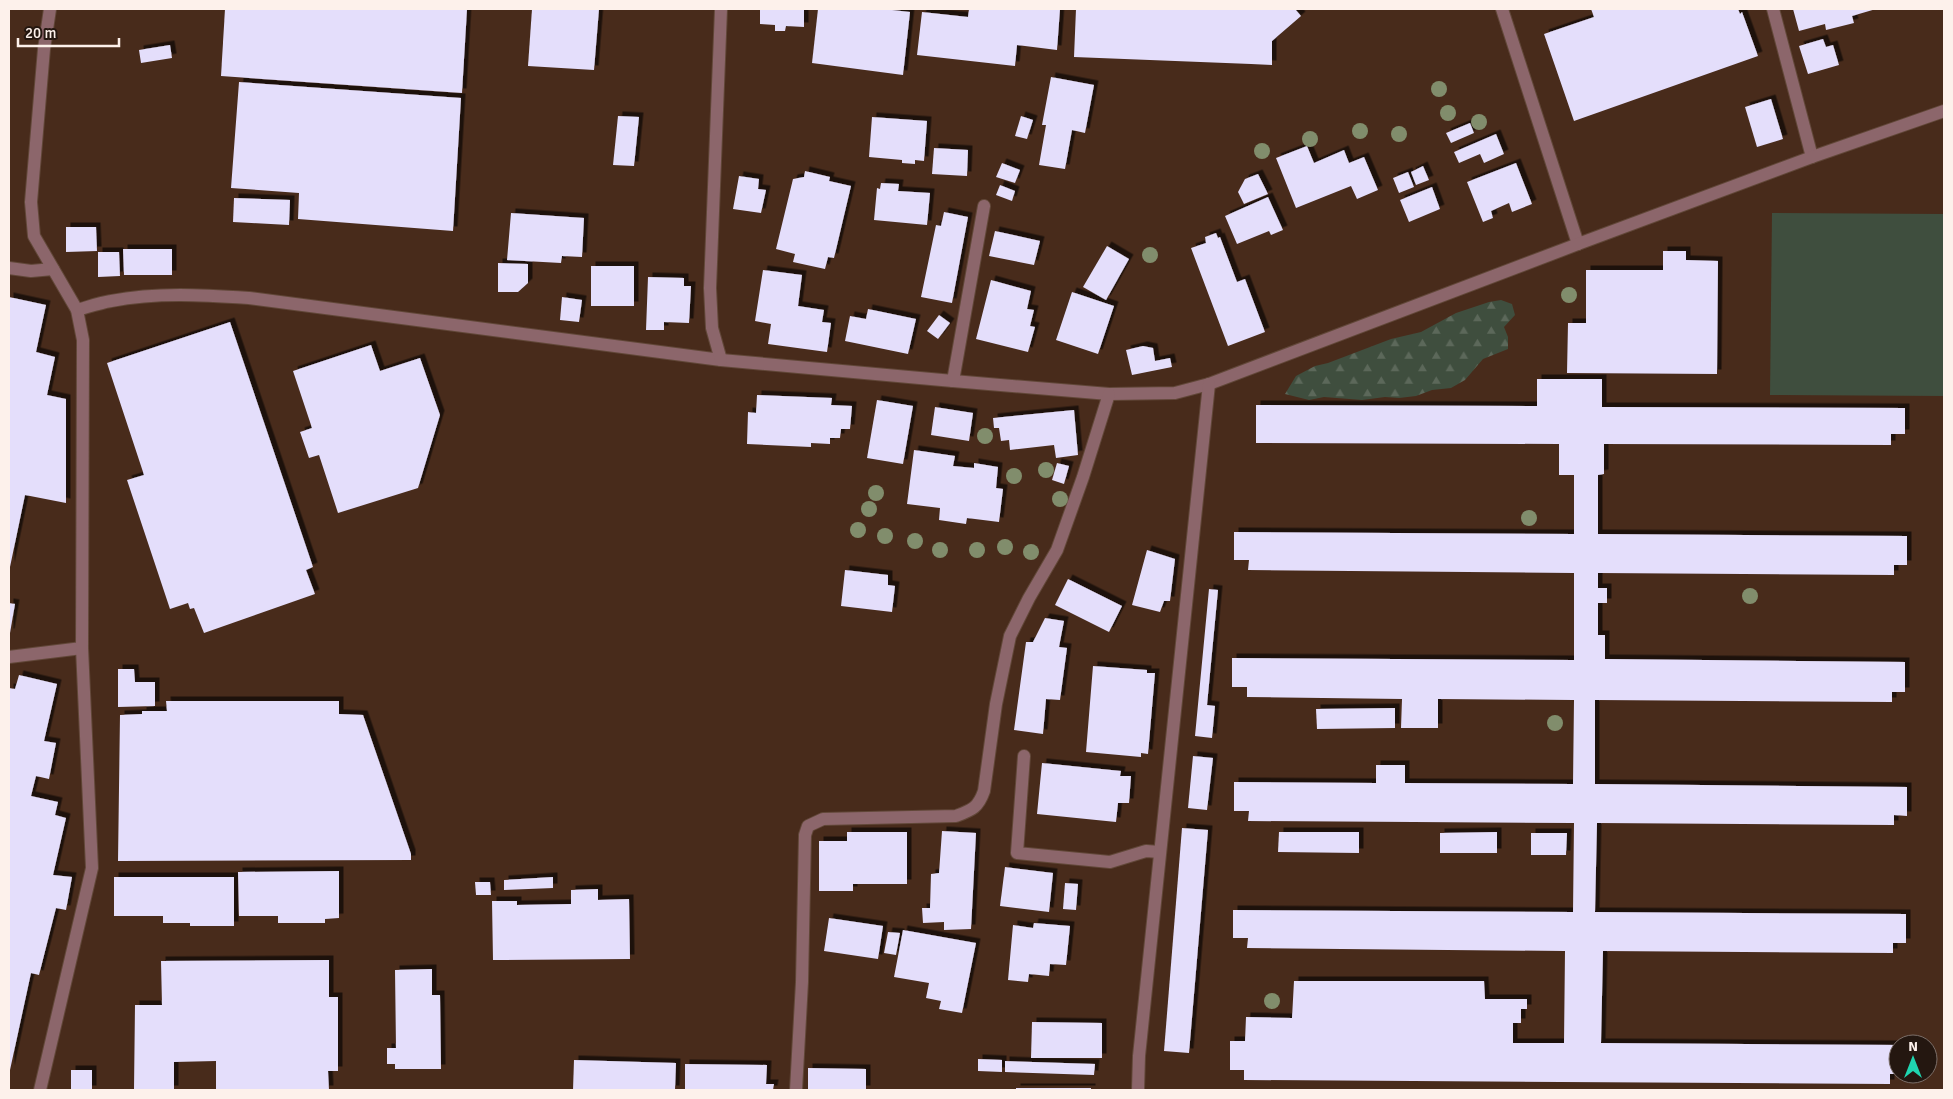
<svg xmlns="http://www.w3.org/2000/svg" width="1953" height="1099" viewBox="0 0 1953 1099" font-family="Signika,sans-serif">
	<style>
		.forest { fill: url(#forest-firs) }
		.green { fill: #3f4e3e }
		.building { fill: #e4defb; filter: url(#shadow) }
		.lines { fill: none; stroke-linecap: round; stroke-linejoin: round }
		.minor-casing { stroke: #614738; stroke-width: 14 }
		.minor { stroke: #8c666b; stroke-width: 12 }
		.tree { fill: #818d6c }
	</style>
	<defs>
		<pattern id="forest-firs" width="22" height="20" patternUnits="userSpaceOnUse" patternTransform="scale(1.25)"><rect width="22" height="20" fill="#3f4e3e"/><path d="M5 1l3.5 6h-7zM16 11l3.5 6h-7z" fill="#5c685a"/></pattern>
		<filter id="shadow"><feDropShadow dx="4.5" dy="-4.5" stdDeviation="0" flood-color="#0009"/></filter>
	</defs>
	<rect width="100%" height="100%" fill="#482b1b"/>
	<path class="forest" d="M1501,300L1512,304L1515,315L1504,327L1508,337V349L1483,359L1465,380L1451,388L1432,390L1416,396L1399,398L1385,397L1362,400L1324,397L1309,400L1285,394L1296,376L1315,366L1328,363L1391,339L1421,332L1456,313L1489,302Z"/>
	<path class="green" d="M1772,213L1944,214V396L1770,395Z"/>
	<g class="building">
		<path d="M225,9H467L462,93L221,76Z"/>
		<path d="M532,9H599L594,70L528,66Z"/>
		<path d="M760,9H804V27L786,26L785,31H775V25L760,24Z"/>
		<path d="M818,9H883L910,12L903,75L812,63Z"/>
		<path d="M969,9H1060L1057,50L1017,45L1015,66L917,55L922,12L968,17Z"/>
		<path d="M1076,9H1295L1301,16L1272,41V65L1251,64L1074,57Z"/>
		<path d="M1591,9H1738L1740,14L1742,12L1758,56L1574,121L1544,34L1594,17Z"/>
		<path d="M1793,9H1876L1852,16L1854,23L1826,30L1825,24L1799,31Z"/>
		<path d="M1823,39L1826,47L1833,45L1839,65L1808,74L1799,46Z"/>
		<path d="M170,45L172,58L141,63L139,50Z"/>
		<path d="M1051,77L1094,85L1085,133L1072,130L1065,169L1039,165L1046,125H1042Z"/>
		<path d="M239,82L461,98L453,231L298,219L299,193L231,188Z"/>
		<path d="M1771,99L1783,139L1757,147L1745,107Z"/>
		<path d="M618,116L639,117L634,166L613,165Z"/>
		<path d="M1021,116L1033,120L1027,139L1015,136Z"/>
		<path d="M872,117L927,121L924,161L915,160V164L902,163V160L869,157Z"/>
		<path d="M1470,123L1474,133L1451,143L1446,133Z"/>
		<path d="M1496,134L1504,154L1484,163L1480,154L1459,163L1454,152Z"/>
		<path d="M1307,146L1314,163L1344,150L1349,163L1364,157L1378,190L1357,199L1351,186L1296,208L1276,158Z"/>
		<path d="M934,148L968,150L967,176L932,174Z"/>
		<path d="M1002,163L1020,170L1015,183L996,177Z"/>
		<path d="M1516,163L1532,204L1512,212L1509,203L1491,211L1493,218L1483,222L1467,182Z"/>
		<path d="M1423,166L1429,180L1416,185L1411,172Z"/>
		<path d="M805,171L830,177L829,181L851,186L834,258L828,257L825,269L793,262L795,254L776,249L793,179L804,177Z"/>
		<path d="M1408,172L1414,187L1399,193L1393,178Z"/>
		<path d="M1258,174L1268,194L1244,204L1238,192L1245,179Z"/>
		<path d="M739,176L759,179L758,189L766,190L761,213L733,209Z"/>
		<path d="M881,183L899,184L898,191L930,193L927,225L874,220L877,188L880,189Z"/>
		<path d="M1000,185L1015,191L1012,201L996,195Z"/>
		<path d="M1432,187L1440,209L1409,222L1400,200Z"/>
		<path d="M1268,197L1283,230L1271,235L1269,231L1237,244L1225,216Z"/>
		<path d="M234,198L290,200L289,225L233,222Z"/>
		<path d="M944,212L968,217L952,303L921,297L936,225L941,226Z"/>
		<path d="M511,213L584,218L582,257L562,256L561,263L507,260Z"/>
		<path d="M66,227H96L97,251L66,252Z"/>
		<path d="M995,231L1040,241L1034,265L989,256Z"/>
		<path d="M1216,233L1218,238L1220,237L1237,282L1245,279L1265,332L1228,346L1191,248L1206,243L1205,237Z"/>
		<path d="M1107,246L1129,259L1106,300L1083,287Z"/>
		<path d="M123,249H172V275H124Z"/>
		<path d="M1663,251H1686V260L1718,261L1717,374L1567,373L1568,323H1586V270H1663Z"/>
		<path d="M98,252H119L120,276L98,277Z"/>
		<path d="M498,263L528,264V283L518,292H498Z"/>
		<rect x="591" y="266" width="43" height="40"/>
		<path d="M763,270L802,275L798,306L824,310L822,322L831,323L827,352L768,344L771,324L755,321Z"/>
		<path d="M648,277L684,278V286H691L689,323L664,322V330H646Z"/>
		<path d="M991,280L1031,291L1027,309L1034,310L1030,326L1035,327L1028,352L976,339Z"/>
		<path d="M1072,292L1114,306L1098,354L1056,340Z"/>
		<path d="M9,297L46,305L36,352L55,357L47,395L66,399V503L25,495L10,567Z"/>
		<path d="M562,297L582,300L579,322L560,320Z"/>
		<path d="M868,309L916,319L908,354L845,341L850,316L866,319Z"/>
		<path d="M939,315L950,323L938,339L927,331Z"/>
		<path d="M230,322L313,567L306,570L315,594L204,633L194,608L190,609L188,603L170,609L127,480L144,475L107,363Z"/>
		<path d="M371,345L380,371L420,358L440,415L418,488L338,513L319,455L309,458L300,432L312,428L293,371Z"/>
		<path d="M1143,346L1153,348L1155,361L1170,358L1172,367L1132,375L1126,350Z"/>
		<path d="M1537,379H1602V407L1905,408V434H1891V445L1604,444V474L1598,475V534L1907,536V565H1894V575L1598,573V588H1607V603H1598V635H1605V659L1905,662V692H1892V702L1595,700V784L1907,787V816L1894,815V825L1597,823L1595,912L1906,914V943H1893V953L1603,951L1601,1043L1898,1045V1074H1890V1084L1244,1080V1070H1230V1041H1245L1246,1017L1292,1018L1294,981H1484L1485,999H1527V1009H1521V1023H1513V1043H1564L1565,951L1247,948L1248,938H1233V910L1573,912L1574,823L1248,821L1249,811H1234V782L1376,783V765H1405V783L1573,784L1574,700L1438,699V728H1401L1402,699L1247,697V687H1232V658L1574,660V573L1248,570L1249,560H1234V532L1574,534V475H1559V444L1256,443V405L1537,406Z"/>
		<path d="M757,395L832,398L831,405L852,406L850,429H841L840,438H830V444L811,443V447L747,444L748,412L756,413Z"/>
		<path d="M877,400L913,406L903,464L867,458Z"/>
		<path d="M935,407L973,413L969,441L931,435Z"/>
		<path d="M1074,410L1078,455L1056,458L1054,445L1010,450L1009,440L1001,441L999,428H994L993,418Z"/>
		<path d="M914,450L955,456L953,466L974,468V463L998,467L996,488L1003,489L999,522L967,518L966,524L939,520L940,508L907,504Z"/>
		<path d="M1057,463L1069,466L1064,484L1052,480Z"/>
		<path d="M1147,550L1175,559L1170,601H1164L1160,612L1132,605Z"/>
		<path d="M845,570L888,575V585L895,586L892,612L841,606Z"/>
		<path d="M1068,579L1122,606L1109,632L1055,605Z"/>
		<path d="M1209,589L1218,590L1207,705L1215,706L1212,738L1195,736Z"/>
		<path d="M9,603L15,604L10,633H9Z"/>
		<path d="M1045,618L1064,621L1059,647L1067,648L1060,700L1046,699L1043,734L1014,730L1026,642H1033Z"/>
		<path d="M1093,666L1147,670V673H1155L1148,754L1141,753V757L1086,752Z"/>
		<path d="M118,669H134L135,682H155V706L118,707Z"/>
		<path d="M19,675L57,684L44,741L56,743L49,779L36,776L31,796L58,802L55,815L66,818L53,875L72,877L66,910L56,908L39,975L31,973L10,1070L9,688L15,689Z"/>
		<path d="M166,701H339V714L363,715L411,854V860L118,861L120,715L142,714V711H167Z"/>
		<path d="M1395,708V728L1317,729L1316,709Z"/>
		<path d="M1193,756L1213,758L1207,810L1188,808Z"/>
		<path d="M1042,763L1121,771L1120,776H1131L1129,803H1118L1116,822L1037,814Z"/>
		<path d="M1182,828L1208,830L1189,1053L1164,1051Z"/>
		<path d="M942,831L976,833L971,929L944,930V922L923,923L922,908H930L931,874L939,873Z"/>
		<path d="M847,832H907V884H853V891H819V841H847Z"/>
		<path d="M1279,832H1359V853L1278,852Z"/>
		<path d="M1497,832V853H1440V833Z"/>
		<path d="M1531,833H1567L1566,855H1531Z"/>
		<path d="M1005,867L1053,873L1049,912L1000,906Z"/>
		<path d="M339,871V918L325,919V923H278V916H239L238,872Z"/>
		<path d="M114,877H234V926H190V923H163V916H114Z"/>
		<path d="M553,877V888L504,890V880Z"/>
		<path d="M475,882H490L491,895H476Z"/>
		<path d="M1065,883L1078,884L1076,910L1063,909Z"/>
		<path d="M598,889V900L629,899L630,959L493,960L492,901H517V905L571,904V890Z"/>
		<path d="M829,918L883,926L878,959L824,951Z"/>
		<path d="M1034,923L1070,926L1066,965L1050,964L1049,976L1029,974L1028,982L1008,980L1013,925L1033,928Z"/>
		<path d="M903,930L976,943L962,1013L939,1009L941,1001L926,998L929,983L894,977Z"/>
		<path d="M888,932L900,933L896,955L884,953Z"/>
		<path d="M329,960V997H338V1071H328L329,1090L216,1089V1061L174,1062V1090H134L135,1005H162L161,961Z"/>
		<path d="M432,969V995H440L441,1069H395V1064H387V1048H396L395,970Z"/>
		<path d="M1032,1022L1102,1023V1058H1031Z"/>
		<path d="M978,1059L1002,1060V1072L978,1071Z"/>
		<path d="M574,1060L676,1063L675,1090H573Z"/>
		<path d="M1005,1061L1095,1064L1094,1075L1005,1072Z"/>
		<path d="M685,1064L767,1065L766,1084H774L773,1090H685Z"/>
		<path d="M808,1068L866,1069V1090H808Z"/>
		<rect x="71" y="1070" width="21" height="20"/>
		<rect x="1016" y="1088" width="75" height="2"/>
	</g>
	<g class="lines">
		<defs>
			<g id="minor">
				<path d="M1502,9L1578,244"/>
				<path d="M1773,9L1812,157"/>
				<path d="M9,268L31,271L53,269"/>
				<path d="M77,310C88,307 99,303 111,301C157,292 203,295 249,298L721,360L953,381L1109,394L1175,393L1209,384L1578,244L1812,157L1944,111"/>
				<path d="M721,360L712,328L710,288L721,9"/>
				<path d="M953,381L984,206"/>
				<path d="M9,657L82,648"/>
				<path d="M1024,756L1017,853L1110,862L1146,851L1160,852"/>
				<path d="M40,1090L92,868L82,648L83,340L77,310L34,236L31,202L44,49L50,9"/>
				<path d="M796,1090L802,982L805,835L808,826L823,819L956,816C972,810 978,808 984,791L996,704L1010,636L1029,598L1057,550L1083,477L1109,394"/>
				<path d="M1138,1090L1139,1056L1209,384"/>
			</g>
		</defs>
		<use href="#minor" class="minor-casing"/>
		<use href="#minor" class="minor"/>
	</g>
	<g class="tree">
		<circle cx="1439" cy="89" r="8"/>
		<circle cx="1448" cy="113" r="8"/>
		<circle cx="1479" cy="122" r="8"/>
		<circle cx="1360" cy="131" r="8"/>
		<circle cx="1399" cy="134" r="8"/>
		<circle cx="1310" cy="139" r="8"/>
		<circle cx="1262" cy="151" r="8"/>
		<circle cx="1150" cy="255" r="8"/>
		<circle cx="1569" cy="295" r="8"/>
		<circle cx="985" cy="436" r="8"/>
		<circle cx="1046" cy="470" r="8"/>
		<circle cx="1014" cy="476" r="8"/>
		<circle cx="876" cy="493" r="8"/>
		<circle cx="1060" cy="499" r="8"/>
		<circle cx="869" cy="509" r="8"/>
		<circle cx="1529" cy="518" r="8"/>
		<circle cx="858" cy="530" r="8"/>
		<circle cx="885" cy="536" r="8"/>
		<circle cx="915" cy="541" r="8"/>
		<circle cx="1005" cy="547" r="8"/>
		<circle cx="940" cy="550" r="8"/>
		<circle cx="977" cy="550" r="8"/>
		<circle cx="1031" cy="552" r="8"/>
		<circle cx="1750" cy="596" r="8"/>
		<circle cx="1555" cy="723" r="8"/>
		<circle cx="1272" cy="1001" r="8"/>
	</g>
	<rect width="1953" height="1099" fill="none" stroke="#fdf1eb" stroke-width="20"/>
	<g transform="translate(1913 1059)"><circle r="24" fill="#241710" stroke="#7b6e68"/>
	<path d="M0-4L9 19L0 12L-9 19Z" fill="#1fd5b0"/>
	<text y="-8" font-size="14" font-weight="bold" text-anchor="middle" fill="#fdf1eb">N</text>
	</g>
	<path d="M18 38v8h101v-8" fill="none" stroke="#fdf1eb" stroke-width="2.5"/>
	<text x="25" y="38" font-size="15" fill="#fdf1eb" stroke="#241710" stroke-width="4" paint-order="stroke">20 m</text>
</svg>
